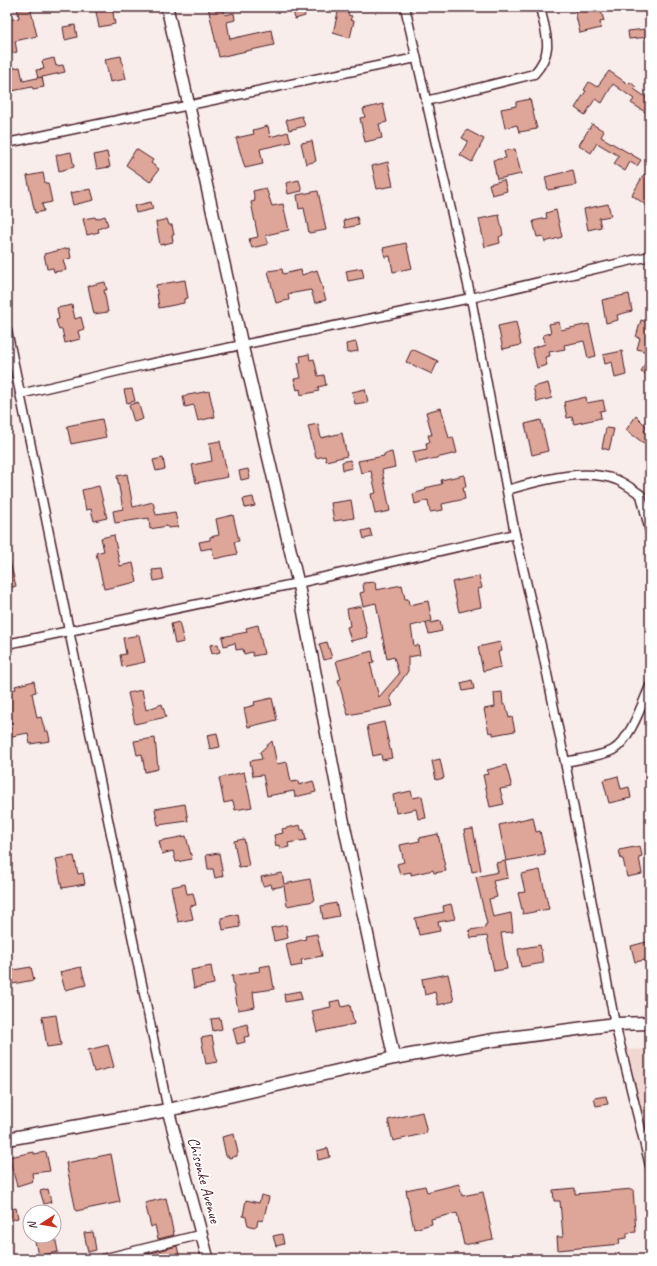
<svg xmlns="http://www.w3.org/2000/svg" width="657" height="1266" viewBox="0 0 657 1266" font-family="Caveat,sans-serif">
	<style>
		.built { fill: #f0d8d1 }
		.building { fill: #dea698; stroke: #4a1f2b }
		.lines { fill: none; stroke-linecap: round; stroke-linejoin: round }
		.minor-casing { stroke: #4a1f2b; stroke-width: 11 }
		.tertiary-casing { stroke: #4a1f2b; stroke-width: 14 }
		.secondary-casing { stroke: #4a1f2b; stroke-width: 15 }
		.minor { stroke: #fff; stroke-width: 8 }
		.tertiary { stroke: #fff; stroke-width: 11 }
		.secondary { stroke: #fff; stroke-width: 12 }
		.labels { text-anchor: middle; dominant-baseline: central; stroke-width: 4; stroke-linejoin: round; paint-order: stroke }
		.street-label { font-size: 16px; fill: #4a1f2b; stroke: #fff }
	</style>
	<rect width="100%" height="100%" fill="#f8edea"/>
	<filter id="ink" filterUnits="userSpaceOnUse"><feTurbulence type="fractalNoise" baseFrequency=".025" numOctaves="2"/><feDisplacementMap in="SourceGraphic" scale="8" xChannelSelector="R" yChannelSelector="G"/><feConvolveMatrix kernelMatrix="1 2 1 2 8 2 1 2 1" color-interpolation-filters="sRGB"/></filter>
	<g filter="url(#ink)">
		<path class="built" d="M650,1049V1145L623,1050Z"/>
		<g class="building">
			<path d="M17,7H30L37,36L15,41L17,52L7,54V20L19,18Z"/>
			<path d="M95,7H112L115,24L99,27Z"/>
			<path d="M208,7H223L225,15L234,13L235,20L227,22L230,39L271,30L274,45L219,57Z"/>
			<path d="M292,7H303L305,16L295,19Z"/>
			<path d="M574,7H600L604,21L600,22L601,28L580,33Z"/>
			<path d="M339,8L349,10L348,15L352,16L350,20L354,21L350,38L333,33Z"/>
			<path d="M75,25L77,37L65,40L63,27Z"/>
			<path d="M646,29L648,37L629,39L628,31Z"/>
			<path d="M121,56L126,79L110,82L105,59Z"/>
			<path d="M54,58L56,66L63,65L65,72L38,78L36,70L44,69L42,61Z"/>
			<path d="M20,67L23,81L42,77L44,87L33,89L32,87L7,92V69Z"/>
			<path d="M609,71L628,84L630,82L636,87L634,89L650,100V115L631,103L634,99L613,84L602,103L595,99L585,115L575,108L586,91L584,90L589,82L597,87Z"/>
			<path d="M530,99L537,129L519,132L517,125L505,128L501,109L516,106V102Z"/>
			<path d="M383,104L387,122L379,124L382,138L365,142L360,118L365,117L363,109Z"/>
			<path d="M302,116L305,126L289,130L286,120Z"/>
			<path d="M592,124L604,131L601,137L641,160L637,166L630,162L625,171L614,164L619,156L597,143L591,153L579,145Z"/>
			<path d="M268,126L270,137L288,132L291,142L260,149L263,164L245,168L236,138L254,134L253,130Z"/>
			<path d="M467,130L484,139L472,162L460,155L468,141L462,138Z"/>
			<path d="M312,141L316,161L306,164L301,143Z"/>
			<path d="M136,149L153,160L151,163L159,169L150,182L126,165Z"/>
			<path d="M515,149L521,174L497,179L493,160L506,158L504,151Z"/>
			<path d="M71,152L74,167L59,171L56,155Z"/>
			<path d="M107,152L110,167L97,169L94,155Z"/>
			<path d="M388,162L393,186L377,189L372,166Z"/>
			<path d="M573,170L576,185L548,190L545,177Z"/>
			<path d="M43,173L45,183H48L52,202L42,204L44,211L35,213L27,176Z"/>
			<path d="M644,174L650,178V206L648,205L647,206L632,195Z"/>
			<path d="M299,180L302,191L288,194L286,183Z"/>
			<path d="M504,180L507,191L492,195L489,184Z"/>
			<path d="M266,188L272,206L283,204L289,230L266,235L268,244L252,248L249,239L258,237L251,202L255,201L253,191Z"/>
			<path d="M91,189L94,200L73,205L70,193Z"/>
			<path d="M318,191L326,230L309,233L304,208L299,209L297,195Z"/>
			<path d="M151,202L153,209L136,213L134,206Z"/>
			<path d="M608,204L611,216L599,218L601,227L588,230L584,209Z"/>
			<path d="M556,210L562,237L545,242L543,236L537,237L533,221L547,218L546,213Z"/>
			<path d="M499,215L503,235L499,237L500,243L485,247L479,219Z"/>
			<path d="M105,216L108,225L98,229L99,232L87,235L83,219L95,217L96,219Z"/>
			<path d="M357,217L359,225L345,228L344,220Z"/>
			<path d="M167,219L169,225H172L174,235H172L173,242L160,245L156,222Z"/>
			<path d="M406,243L412,268L393,272L390,256L385,257L383,248Z"/>
			<path d="M69,248L71,258L63,260L66,270L54,272L53,268L47,269L44,254Z"/>
			<path d="M362,268L364,278L348,281L346,271Z"/>
			<path d="M282,269L283,274L301,270L302,275L317,270L326,300L315,303L311,290L288,294L289,300L276,303L268,271Z"/>
			<path d="M185,280L188,298L184,299V303L159,308L156,285Z"/>
			<path d="M105,282L107,290H104L108,312L94,314L88,286Z"/>
			<path d="M629,294L632,311L617,315L618,320L606,323L602,300Z"/>
			<path d="M72,305L75,319L81,317L84,329L78,331L80,339L65,343L62,329L59,330L56,320L59,319L57,308Z"/>
			<path d="M641,320L650,323L646,344L649,345L647,352L637,349L640,338L636,337Z"/>
			<path d="M516,322L521,345L503,349L498,326Z"/>
			<path d="M559,322L561,330L589,324L596,356L588,358L584,341L564,345L565,349L549,352L550,356L545,357L547,365L537,368L532,348L545,344L543,335L551,333L549,324Z"/>
			<path d="M356,342L358,351L347,353L346,344Z"/>
			<path d="M412,349L438,361L432,374L406,362Z"/>
			<path d="M622,351L626,375L615,378L612,362L605,364L603,355Z"/>
			<path d="M650,353V377L641,372Z"/>
			<path d="M309,354L310,360L314,359L318,376L324,375L326,385L318,387L319,391L301,395L300,389L297,390L294,379L301,378L298,363H301L300,356Z"/>
			<path d="M548,383L552,398L537,402L533,387Z"/>
			<path d="M132,389L135,401L127,403L124,390Z"/>
			<path d="M365,389L368,402L355,404L352,392Z"/>
			<path d="M209,391L215,417L198,421L194,405L185,407L183,396Z"/>
			<path d="M586,397L587,403L603,400L605,410L600,411L601,418L574,424L572,417L567,418L564,402Z"/>
			<path d="M138,402L143,419L134,422L129,405Z"/>
			<path d="M441,408L449,438L453,437L457,453L415,463L412,452L427,449L426,443L430,442L428,435H432L426,412Z"/>
			<path d="M636,416L646,426L644,431L650,437V448L626,430Z"/>
			<path d="M102,419L106,437L71,444L67,426Z"/>
			<path d="M541,420L548,451L532,455L525,424Z"/>
			<path d="M318,424L321,438L342,433L347,456L326,461L325,456L316,458L308,426Z"/>
			<path d="M606,428L614,429L609,450L602,448Z"/>
			<path d="M220,441L228,477L196,483L192,465L212,461L209,443Z"/>
			<path d="M392,452L395,467L382,470L390,511L375,514L371,494L376,493L371,471L361,473L358,461L384,456V454Z"/>
			<path d="M163,458L165,469L156,471L153,460Z"/>
			<path d="M350,460L352,468L343,470L342,462Z"/>
			<path d="M248,469L250,478L241,480L239,471Z"/>
			<path d="M127,474L133,507L153,502L156,515L175,512L178,527L168,528L167,526L150,529L149,518L115,523L113,511L123,509L117,476Z"/>
			<path d="M464,475L466,487H463L465,499L442,504L443,510L430,512L428,500L415,504L413,494L426,490L425,488L442,484L441,480Z"/>
			<path d="M99,486L107,518L94,521L91,509L86,510L82,490Z"/>
			<path d="M253,497L255,506L245,508L243,499Z"/>
			<path d="M351,500L354,518L334,521L331,503Z"/>
			<path d="M233,515L239,541L234,542L237,554L214,559L212,548L201,550L199,542L210,540V537L219,535L216,519Z"/>
			<path d="M370,529L372,537L364,539L362,531Z"/>
			<path d="M114,535L120,566L133,563L137,582L104,589L96,553L104,551L101,538Z"/>
			<path d="M7,562H10L16,586L7,589Z"/>
			<path d="M162,569L164,579L154,581L152,570Z"/>
			<path d="M479,576L482,588L478,589L481,607L459,612L452,582Z"/>
			<path d="M375,582L376,590L402,585L405,599H408L409,605L428,601L432,621L411,626L414,646L418,645L420,655L408,657V671L390,697L393,706L348,715L338,680L341,679L336,661L372,651L374,662L370,663L379,697L399,674L394,657L387,659L376,603L363,606L360,593L364,592L363,583Z"/>
			<path d="M361,606L368,637L351,641L347,627L350,626L347,609Z"/>
			<path d="M440,621L442,631L429,634L426,624Z"/>
			<path d="M179,622L184,642L175,644L171,624Z"/>
			<path d="M258,625L264,654L253,656L252,652L244,654L243,649L236,650L235,643L224,646L222,637L247,632L246,628Z"/>
			<path d="M139,635L145,662L122,667L120,655L126,654L123,638Z"/>
			<path d="M327,642L332,658L324,660L319,644Z"/>
			<path d="M500,642L502,651L498,652L501,667L483,671L478,647Z"/>
			<path d="M218,644L220,652L212,654L210,645Z"/>
			<path d="M472,680L474,689L463,691L461,683Z"/>
			<path d="M34,681L36,692L32,693L37,718L41,717L45,731H48L50,741L30,744L28,733L7,737V730L13,728L7,706V691L16,689L15,686Z"/>
			<path d="M142,690L146,710L162,704L166,717L135,724L128,693Z"/>
			<path d="M502,692L503,705H506L509,718L512,717L515,731L493,735V732L489,733L484,709L495,707L494,693Z"/>
			<path d="M272,698L277,720L248,727L244,708L255,705L254,702Z"/>
			<path d="M384,722L392,758L382,760L381,754L373,756L367,726Z"/>
			<path d="M217,733L220,747L210,749L207,735Z"/>
			<path d="M155,738L158,769L145,772L142,754L137,755L134,741Z"/>
			<path d="M272,741L277,764L287,762L291,782L298,781L299,785L313,781L316,792L295,797L294,791L267,796L263,775L253,776L250,761L262,759L260,752Z"/>
			<path d="M440,759L444,778L436,780L432,761Z"/>
			<path d="M506,765L512,787L500,789L504,804L490,807L483,775L489,774L487,770Z"/>
			<path d="M244,772L252,807L235,810L233,801L224,803L219,778Z"/>
			<path d="M618,776L621,789L629,787L631,798L609,803L603,780Z"/>
			<path d="M411,791L413,798L422,796L426,818L418,819L416,809L396,813L393,795Z"/>
			<path d="M185,804L188,821L158,825L155,809Z"/>
			<path d="M533,817L536,832L540,831L545,854L506,861L499,825Z"/>
			<path d="M300,825L301,830H304L306,840L288,843L289,847L280,849L279,845L276,846L274,835L283,833L282,829Z"/>
			<path d="M473,829L481,870L472,872L464,830Z"/>
			<path d="M438,834L446,871L434,873L433,870L411,875V872L400,874L397,864L404,862L400,845L420,841L419,838Z"/>
			<path d="M186,836L192,859L176,862L173,851L162,854L159,841Z"/>
			<path d="M244,839L249,866L239,867L234,841Z"/>
			<path d="M640,846L642,856L639,857L642,874L627,877L623,859H621L619,850Z"/>
			<path d="M219,853L223,876L215,878L213,869H208L206,855Z"/>
			<path d="M74,856L78,874L83,873L85,884L62,888L56,859Z"/>
			<path d="M505,861L508,878L493,881L497,897L489,899L493,917L511,913L513,932L501,933L507,969L494,971L487,936L471,938L469,930L485,928V925L487,924L476,877L498,872L496,863Z"/>
			<path d="M540,870L549,909L523,914L518,893L525,892L521,874Z"/>
			<path d="M282,873L284,884L310,879L314,901L287,906L284,886L272,888L271,884L263,886L261,877Z"/>
			<path d="M185,884L187,894L193,893L196,905L190,906L193,919L178,922L171,887Z"/>
			<path d="M336,903L339,916L323,919L321,906Z"/>
			<path d="M451,904L455,919L438,922L440,931L419,935L415,918L444,912L443,906Z"/>
			<path d="M238,914L240,927L223,930L221,918Z"/>
			<path d="M286,925L288,938L274,941L271,928Z"/>
			<path d="M317,934L322,956L301,960L302,965L291,967L286,944L306,939L305,936Z"/>
			<path d="M650,941V959L635,962L631,946Z"/>
			<path d="M540,945L543,963L521,967L518,949Z"/>
			<path d="M270,965L274,989L253,992L255,1007L238,1010L232,976L260,971L259,967Z"/>
			<path d="M211,966L214,984L194,988L191,970Z"/>
			<path d="M31,967L34,980L7,985V971Z"/>
			<path d="M81,967L86,985L65,990L60,972Z"/>
			<path d="M448,974L454,1001L438,1005L435,992L425,995L422,979Z"/>
			<path d="M300,991L302,999L285,1002L284,994Z"/>
			<path d="M340,1000L342,1007L350,1005L354,1024L317,1032L312,1011L331,1007L330,1002Z"/>
			<path d="M56,1015L61,1045L47,1047L42,1017Z"/>
			<path d="M220,1018L222,1029L213,1031L211,1019Z"/>
			<path d="M247,1024L250,1036L244,1037L245,1042L237,1044L233,1028Z"/>
			<path d="M212,1036L217,1062L206,1064L201,1038Z"/>
			<path d="M108,1045L114,1067L94,1072L88,1050Z"/>
			<path d="M606,1096L608,1104L596,1106L594,1098Z"/>
			<path d="M422,1112L427,1133L393,1141L388,1120Z"/>
			<path d="M234,1134L238,1153L237,1154V1156L229,1158L228,1156H226L222,1137Z"/>
			<path d="M328,1148L330,1157L318,1160L317,1151Z"/>
			<path d="M34,1152V1154L46,1152L50,1171L32,1173L33,1181L17,1186L9,1157Z"/>
			<path d="M111,1154L120,1202L76,1211L66,1163Z"/>
			<path d="M459,1184L462,1196L483,1192L493,1239L464,1245L457,1213L431,1219L432,1224L414,1229L406,1190L425,1186L427,1192Z"/>
			<path d="M575,1188V1194L633,1189L636,1232L627,1233V1238L619,1239L620,1244L558,1250L557,1237H563L560,1201H554L553,1190Z"/>
			<path d="M48,1189L51,1202L44,1204L40,1191Z"/>
			<path d="M261,1195L269,1197L263,1221L258,1220L257,1225L254,1227L248,1225L246,1217L243,1216L246,1200L259,1203Z"/>
			<path d="M166,1198L174,1235L158,1239L155,1225L151,1227L145,1203Z"/>
			<path d="M16,1208L18,1218L7,1221V1210Z"/>
			<path d="M93,1232L96,1250L88,1252L84,1233Z"/>
			<path d="M282,1234L284,1244L276,1246L273,1236Z"/>
			<path d="M34,1236H55L58,1252L38,1256Z"/>
			<path d="M177,1246L180,1259H137V1257Z"/>
		</g>
		<g class="lines">
			<defs>
				<g id="minor">
					<path d="M405,7L471,298L515,534L543,654L565,762L615,1024L650,1166"/>
					<path d="M426,101L534,74C555,51 546,35 540,7"/>
					<path d="M7,143L416,58"/>
					<path d="M7,330L168,1110"/>
					<path d="M20,394L144,365L471,298L650,256"/>
					<path d="M507,490C540,481 583,467 617,480C626,484 634,490 641,495L650,532"/>
					<path d="M7,644L298,583L515,534"/>
					<path d="M565,762C579,759 602,756 613,750C630,740 642,704 650,686"/>
					<path d="M102,1259L203,1234"/>
				</g>
				<g id="tertiary">
					<path d="M167,7L242,345L298,583L342,815L394,1058"/>
					<path d="M168,1110L208,1259"/>
				</g>
				<path id="secondary" d="M7,1139L168,1110L394,1058L494,1040L615,1024L650,1023"/>
			</defs>
			<use href="#minor" class="minor-casing"/>
			<use href="#tertiary" class="tertiary-casing"/>
			<use href="#secondary" class="secondary-casing"/>
			<use href="#minor" class="minor"/>
			<use href="#tertiary" class="tertiary"/>
			<use href="#secondary" class="secondary"/>
		</g>
	</g>
	<g class="labels">
		<g class="street-label">
			<text transform="translate(204 1180) rotate(75)">Chisonke Avenue</text>
		</g>
	</g>
	<rect width="657" height="1266" fill="none" stroke="#fff" stroke-width="24"/>
	<rect x="12" y="12" width="633" height="1242" fill="none" stroke="#4a1f2b" stroke-width="1.5" filter="url(#ink)"/>
	<g transform="translate(42 1224) rotate(258)"><circle r="19" fill="#ffffff" stroke="#b7a5aa"/>
	<path d="M0-3L7 15L0 10L-7 15Z" fill="#c8321e"/>
	<text y="-6" font-size="11" font-weight="bold" text-anchor="middle" fill="#4a1f2b">N</text>
	</g>
</svg>
